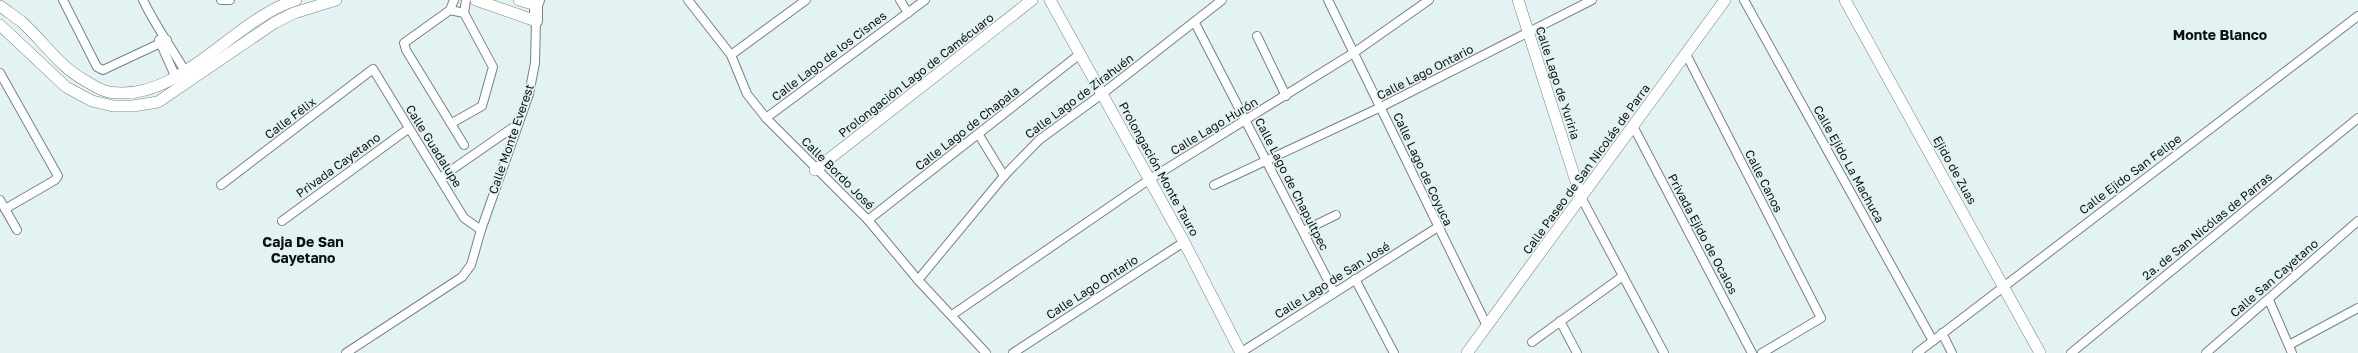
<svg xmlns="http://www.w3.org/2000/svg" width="2358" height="353" viewBox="0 0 2358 353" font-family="'Golos Text',sans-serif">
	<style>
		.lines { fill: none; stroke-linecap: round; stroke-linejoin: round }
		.minor-casing { stroke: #758383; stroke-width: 10 }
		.tertiary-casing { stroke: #758383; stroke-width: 12 }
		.secondary-casing { stroke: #758383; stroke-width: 14 }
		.minor { stroke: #fff; stroke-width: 8 }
		.tertiary { stroke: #fff; stroke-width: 11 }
		.secondary { stroke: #fff; stroke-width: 12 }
		.labels { text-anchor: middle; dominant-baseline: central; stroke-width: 3.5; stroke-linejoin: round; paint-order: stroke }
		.street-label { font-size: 12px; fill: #0c1211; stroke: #e3f2f2 }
		.quarter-label { font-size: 14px; font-weight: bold; fill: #0c1211; stroke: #e3f2f2 }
	</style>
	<rect width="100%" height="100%" fill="#e3f2f2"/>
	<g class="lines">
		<defs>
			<g id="minor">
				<path d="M63,0L97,67L103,70L167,40"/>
				<path d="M143,0C156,27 173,50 188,76"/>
				<path d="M221,0H230"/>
				<path d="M454,0L450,10L404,43L406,50L464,145"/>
				<path d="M688,0L731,55L747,94L766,118L868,220L918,280L986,353"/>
				<path d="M900,0L908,13"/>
				<path d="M1328,0L1487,326"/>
				<path d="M1744,0L1933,341"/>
				<path d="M450,10L464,13L493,67L482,106L452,123"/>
				<path d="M464,13L466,0"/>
				<path d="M1195,23L1334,292"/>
				<path d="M1257,36L1286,96"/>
				<path d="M159,40L177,80"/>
				<path d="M1686,54L1821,318L1762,353"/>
				<path d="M731,55L806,0"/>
				<path d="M0,73L58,176L55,180L5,209"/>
				<path d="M766,118L925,0"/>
				<path d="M1633,126L1752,353"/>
				<path d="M979,135L1004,176"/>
				<path d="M440,178L515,126"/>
				<path d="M221,185L373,69L464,218L481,230"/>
				<path d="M1214,185L1381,107L1592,0"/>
				<path d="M1581,197L1664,353"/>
				<path d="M0,200L17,230"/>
				<path d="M868,220L1080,54"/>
				<path d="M282,221L408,129"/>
				<path d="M1303,231L1336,215"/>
				<path d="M1355,279L1394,353"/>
				<path d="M918,280L1004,176L1039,140L1102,94L1222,0"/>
				<path d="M2269,300L2292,353"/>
				<path d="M952,315L1150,179L1355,52L1429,0"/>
				<path d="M1560,321L1577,353"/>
				<path d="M1942,333L1952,353"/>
				<path d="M1532,342L1623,276"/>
				<path d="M2289,345L2358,308"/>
				<path d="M346,353L462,277L471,265L481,230L529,94L535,63L536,21"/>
				<path d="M1013,353L1184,242"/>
				<path d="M1240,353L1438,227"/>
				<path d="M1917,353L2358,16"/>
				<path d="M2071,353L2358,118"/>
				<path d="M2206,353L2358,221"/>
			</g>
			<g id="tertiary">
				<path d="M476,0L536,21"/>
				<path d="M519,0L536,5"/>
				<path d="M1050,0L1184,242L1241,353"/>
				<path d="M1518,0L1581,197"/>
				<path d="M1845,0L2040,353"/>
				<path d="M0,6C7,11 15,17 22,22C43,41 59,66 84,80C91,84 101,91 109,92C179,104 233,19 296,0"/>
				<path d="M0,25L66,87L92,101L113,106H133L158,102L274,23L294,13L336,0"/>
				<path d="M815,170L1032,0"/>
				<path d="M1467,353L1725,0"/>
			</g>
			<path id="secondary" d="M536,21V5L538,0"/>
		</defs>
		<use href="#minor" class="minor-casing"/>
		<use href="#tertiary" class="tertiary-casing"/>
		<use href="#secondary" class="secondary-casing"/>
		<use href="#minor" class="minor"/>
		<use href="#tertiary" class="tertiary"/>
		<use href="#secondary" class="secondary"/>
	</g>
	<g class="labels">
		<g class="street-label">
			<text transform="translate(829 56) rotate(-37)">Calle Lago de los Cisnes</text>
			<text transform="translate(1425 72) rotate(-27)">Calle Lago Ontario</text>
			<text transform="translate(916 75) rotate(-38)">Prolongación Lago de Camécuaro</text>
			<text transform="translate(1558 83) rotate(72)">Calle Lago de Yuriria</text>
			<text transform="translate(1079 96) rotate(-37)">Calle Lago de Zirahuén</text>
			<text transform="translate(290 118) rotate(-37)">Calle Félix</text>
			<text transform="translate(1214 126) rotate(-31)">Calle Lago Hurón</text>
			<text transform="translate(967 128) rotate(-38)">Calle Lago de Chapala</text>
			<text transform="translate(511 139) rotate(-71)">Calle Monte Everest</text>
			<text transform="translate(434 146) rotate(58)">Calle Guadalupe</text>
			<text transform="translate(1849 164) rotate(61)">Calle Ejido La Machuca</text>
			<text transform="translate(338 165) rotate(-36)">Privada Cayetano</text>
			<text transform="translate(1159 169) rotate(61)">Prolongación Monte Tauro</text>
			<text transform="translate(1423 169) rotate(65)">Calle Lago de Coyuca</text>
			<text transform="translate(1586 169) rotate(-54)">Calle Paseo de San Nicolás de Parra</text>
			<text transform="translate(1955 170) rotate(61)">Ejido de Zuas</text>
			<text transform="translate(838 173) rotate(45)">Calle Bordo José</text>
			<text transform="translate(2130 174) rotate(-37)">Calle Ejido San Felipe</text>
			<text transform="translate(1764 181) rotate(63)">Calle Canos</text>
			<text transform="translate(1292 184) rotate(63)">Calle Lago de Chapultpec</text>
			<text transform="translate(2207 226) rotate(-39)">2a. de San Nicólas de Parras</text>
			<text transform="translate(1703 234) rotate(62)">Privada Ejido de Ocalos</text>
			<text transform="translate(2274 278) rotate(-41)">Calle San Cayetano</text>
			<text transform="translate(1332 280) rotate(-32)">Calle Lago de San José</text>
			<text transform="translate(1092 287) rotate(-33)">Calle Lago Ontario</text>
		</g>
		<g class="quarter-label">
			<text x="2220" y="34">Monte Blanco</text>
			<text x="303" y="241">Caja De San<tspan x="303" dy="16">Cayetano</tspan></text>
		</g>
	</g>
</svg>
